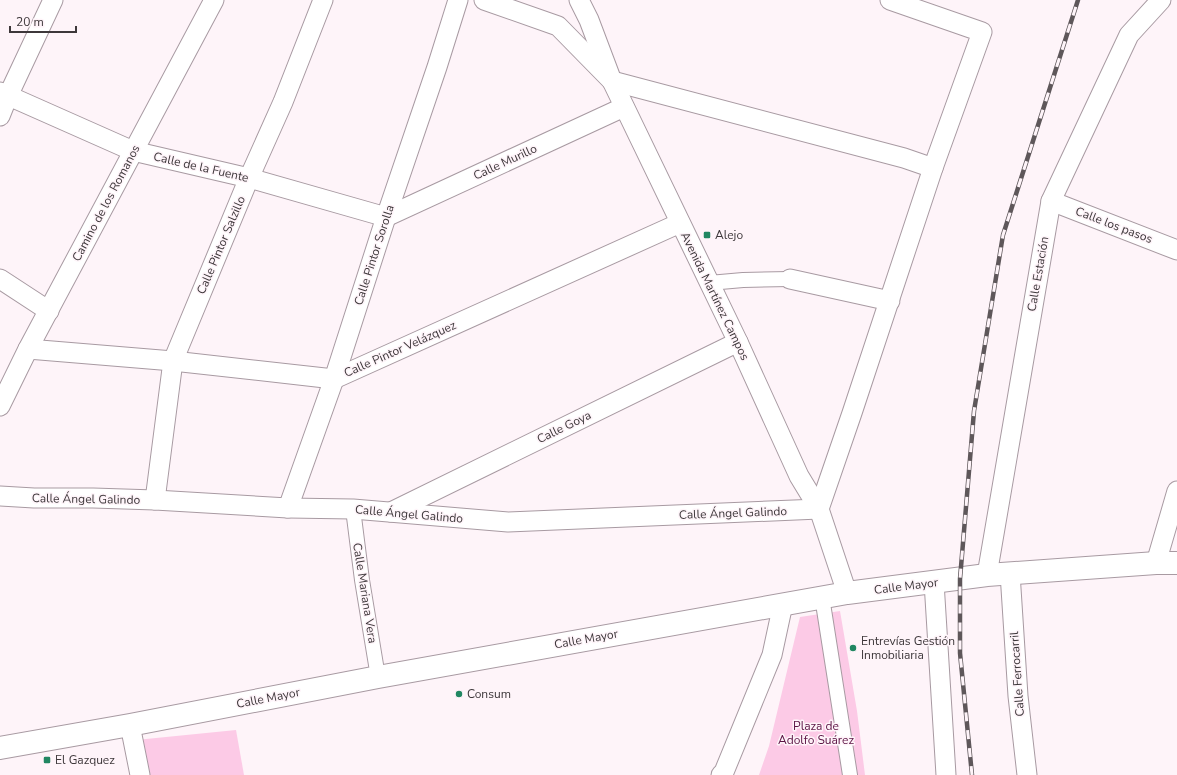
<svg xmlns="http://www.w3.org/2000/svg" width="1177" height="775" viewBox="0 0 1177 775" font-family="'Nunito Sans',sans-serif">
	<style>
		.green { fill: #fccae6 }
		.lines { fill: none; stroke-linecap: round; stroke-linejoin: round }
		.pedestrian-casing { stroke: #a89aa2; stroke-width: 16 }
		.minor-casing { stroke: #a89aa2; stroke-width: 21 }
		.secondary-casing { stroke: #a89aa2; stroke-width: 24 }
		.pedestrian { stroke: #fff; stroke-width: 14 }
		.minor { stroke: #fff; stroke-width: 19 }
		.secondary { stroke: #fff; stroke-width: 22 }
		.rail-casing { stroke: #5e575a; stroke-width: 4.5 }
		.rail { stroke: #fef4f9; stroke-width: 3; stroke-dasharray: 9; stroke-linecap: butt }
		.poi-dot { fill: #218762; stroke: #fef4f9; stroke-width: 1.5 }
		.labels { text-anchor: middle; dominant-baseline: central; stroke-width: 3; stroke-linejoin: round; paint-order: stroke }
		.street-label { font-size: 12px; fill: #3d373a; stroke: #fef4f9 }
		.poi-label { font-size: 12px; fill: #3d373a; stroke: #fef4f9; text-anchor: start }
		.park-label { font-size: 12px; fill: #5b1344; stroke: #fef4f9 }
	</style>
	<rect width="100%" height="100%" fill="#fef4f9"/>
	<g class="green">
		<path d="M840,611L857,711L865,775H759L769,746L800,617Z"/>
		<path d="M236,730L244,775H143L136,740Z"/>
	</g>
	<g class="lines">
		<defs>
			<g id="pedestrian">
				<path d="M709,283L743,280L790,279"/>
				<path d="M353,509L362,580L378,677"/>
				<path d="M822,597L850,775"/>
			</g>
			<g id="minor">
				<path d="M579,0L589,20L612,81L738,342L799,476L819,509L847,593"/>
				<path d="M890,0L982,32L933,168"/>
				<path d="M0,92L133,151L249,178L386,217L624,107"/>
				<path d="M0,116L8,96L53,0"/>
				<path d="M1051,201L1177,250"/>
				<path d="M0,279L49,311"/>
				<path d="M790,279L890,301"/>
				<path d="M28,349L173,361L334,379L680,223"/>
				<path d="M0,406L28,349L214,0"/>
				<path d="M0,496L34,498H93L155,500L288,508L353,509L508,522L819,509L852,413L933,168L904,158L612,81L558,26L484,0"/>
				<path d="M155,500L173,361L249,178L283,102L323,0"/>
				<path d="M288,508L334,379L386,217L437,67L458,0"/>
				<path d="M391,512L738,342"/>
				<path d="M1156,563L1177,491"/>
				<path d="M1010,573L1018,696L1027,775"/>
				<path d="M987,575L1051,201L1129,35L1161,0"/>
				<path d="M934,582L946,775"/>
				<path d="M130,725L140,775"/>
				<path d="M721,775L724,772L772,655L783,604"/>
			</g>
			<path id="secondary" d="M0,748L130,725L378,677L847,593L987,575L1156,563H1177"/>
		</defs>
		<use href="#pedestrian" class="pedestrian-casing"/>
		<use href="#minor" class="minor-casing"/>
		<use href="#secondary" class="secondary-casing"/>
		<use href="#pedestrian" class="pedestrian"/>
		<use href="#minor" class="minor"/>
		<use href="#secondary" class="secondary"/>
		<defs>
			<path id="rail" d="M972,775L960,653V579L974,411L1003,235L1078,0"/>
		</defs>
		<use href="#rail" class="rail-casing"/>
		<use href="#rail" class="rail"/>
	</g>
	<g class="poi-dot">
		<rect x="703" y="231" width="8" height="8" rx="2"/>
		<circle cx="853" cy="648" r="4"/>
		<circle cx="459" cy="694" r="4"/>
		<rect x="43" y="756" width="8" height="8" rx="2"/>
	</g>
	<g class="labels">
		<g class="street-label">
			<text transform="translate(505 162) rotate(-25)">Calle Murillo</text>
			<text transform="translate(201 167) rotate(13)">Calle de la Fuente</text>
			<text transform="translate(106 203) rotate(-62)">Camino de los Romanos</text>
			<text transform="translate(1114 225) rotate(21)">Calle los pasos</text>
			<text transform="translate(221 245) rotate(-67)">Calle Pintor Salzillo</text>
			<text transform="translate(374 255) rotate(-72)">Calle Pintor Sorolla</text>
			<text transform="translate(1038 274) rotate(-80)">Calle Estación</text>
			<text transform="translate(715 296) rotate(64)">Avenida Martínez Campos</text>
			<text transform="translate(400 349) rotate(-24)">Calle Pintor Velázquez</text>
			<text transform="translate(564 427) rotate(-26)">Calle Goya</text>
			<text transform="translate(86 499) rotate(1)">Calle Ángel Galindo</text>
			<text transform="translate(733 513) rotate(-2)">Calle Ángel Galindo</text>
			<text transform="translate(409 514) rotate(5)">Calle Ángel Galindo</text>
			<text transform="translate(906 586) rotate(-7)">Calle Mayor</text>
			<text transform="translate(365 593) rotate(81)">Calle Mariana Vera</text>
			<text transform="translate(586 639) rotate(-10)">Calle Mayor</text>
			<text transform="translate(1017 674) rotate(-94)">Calle Ferrocarril</text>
			<text transform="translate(268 698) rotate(-11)">Calle Mayor</text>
		</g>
		<g class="poi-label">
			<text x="715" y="235">Alejo</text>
			<text x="861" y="641">Entrevías Gestión<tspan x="861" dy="14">Inmobiliaria</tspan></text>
			<text x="467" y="694">Consum</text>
			<text x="55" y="760">El Gazquez</text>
		</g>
		<g class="park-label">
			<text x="816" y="726">Plaza de<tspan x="816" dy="14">Adolfo Suárez</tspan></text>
		</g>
	</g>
	<path d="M10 26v6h66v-6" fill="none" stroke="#3d373a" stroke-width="2"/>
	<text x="16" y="26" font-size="12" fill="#3d373a" stroke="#fef4f9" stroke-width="3" paint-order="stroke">20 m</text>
</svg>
